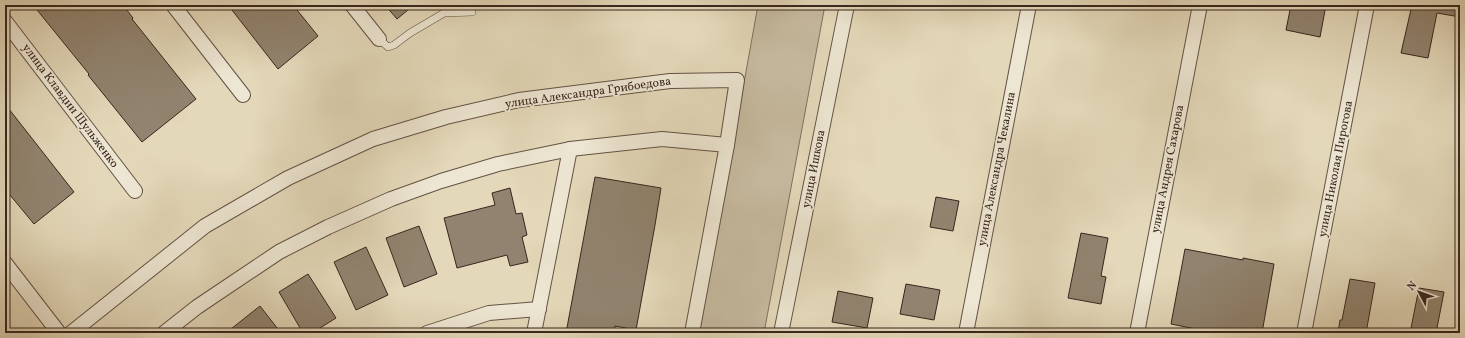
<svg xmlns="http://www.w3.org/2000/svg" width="1465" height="338" viewBox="0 0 1465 338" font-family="Vollkorn,serif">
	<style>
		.green { fill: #c6ba9f; stroke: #80705e }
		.building { fill: #91836f; stroke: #39261e }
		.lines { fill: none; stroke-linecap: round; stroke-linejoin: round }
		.lane-casing { stroke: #645245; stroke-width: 8 }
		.street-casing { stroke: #645245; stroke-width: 16 }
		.lane { stroke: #ede6d2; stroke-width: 7 }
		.street { stroke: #ede6d2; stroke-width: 14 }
		.labels { text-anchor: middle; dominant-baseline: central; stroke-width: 3.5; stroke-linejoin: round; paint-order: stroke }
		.street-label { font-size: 12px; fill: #39261e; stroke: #ede6d2 }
	</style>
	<rect width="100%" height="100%" fill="#e3d8b9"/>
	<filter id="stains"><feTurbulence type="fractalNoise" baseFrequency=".005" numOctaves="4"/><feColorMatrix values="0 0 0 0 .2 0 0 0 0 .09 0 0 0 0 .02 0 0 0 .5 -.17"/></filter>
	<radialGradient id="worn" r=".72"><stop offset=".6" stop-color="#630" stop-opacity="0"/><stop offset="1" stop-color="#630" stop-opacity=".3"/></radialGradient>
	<path class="green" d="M758,5H825L764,333H699Z"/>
	<g class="building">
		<path d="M33,5H123L133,18L132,19L196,99L142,142L88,75L89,74Z"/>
		<path d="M228,5H293L318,36L278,69Z"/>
		<path d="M385,5H414L397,19Z"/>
		<path d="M1291,5H1326L1320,37L1286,30Z"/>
		<path d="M1412,5H1460V17L1437,13L1428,58L1401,53Z"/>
		<path d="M5,104L74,192L34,224L5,189Z"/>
		<path d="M595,177L661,188L655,225L636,330L615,326V333H566Z"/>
		<path d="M510,188L516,214L522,213L527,235L522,237L528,262L510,266L507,255L457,268L444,218L495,205L492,193Z"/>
		<path d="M936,197L959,201L953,231L930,227Z"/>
		<path d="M419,226L437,274L404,287L386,238Z"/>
		<path d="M1081,233L1108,238L1101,276L1106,277L1101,304L1068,298Z"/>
		<path d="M366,247L388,295L356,310L334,262Z"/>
		<path d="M1185,249L1243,260V258L1274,264L1262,333H1215L1171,324Z"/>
		<path d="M308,274L336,318L312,333H303L279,292Z"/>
		<path d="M1350,279L1375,283L1366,333H1338L1340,320H1342Z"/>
		<path d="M906,284L940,290L934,320L900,314Z"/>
		<path d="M1419,288L1444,292L1436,333H1410Z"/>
		<path d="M838,291L873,298L867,328L832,322Z"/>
		<path d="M260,306L281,333H226L246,317Z"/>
	</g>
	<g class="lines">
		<defs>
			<path id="lane" d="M379,39L388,47L394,45L410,33L444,13L472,12"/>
			<g id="street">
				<path d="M173,5L243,95"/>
				<path d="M352,5L379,39"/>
				<path d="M5,21L135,191"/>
				<path d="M5,263L59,333"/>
				<path d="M71,333L205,226L288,178L373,139L446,117L519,100L670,81L737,80L727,145L692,333"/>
				<path d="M164,333L197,307L279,252L328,227L391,199L441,181L498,164L570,149L662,139L727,145"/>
				<path d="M427,333L489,313L539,309"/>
				<path d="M534,333L570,149"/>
				<path d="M781,333L847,5"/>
				<path d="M966,333L1029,5"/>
				<path d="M1137,333L1200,5"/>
				<path d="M1304,333L1367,5"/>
			</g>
		</defs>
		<use href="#lane" class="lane-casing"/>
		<use href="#street" class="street-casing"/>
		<use href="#lane" class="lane"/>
		<use href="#street" class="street"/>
	</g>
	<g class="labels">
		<g class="street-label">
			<text transform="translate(588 93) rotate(-8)">улица Александра Грибоедова</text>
			<text transform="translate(70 106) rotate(53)">улица Клавдии Шульженко</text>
			<text transform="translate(814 169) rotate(-79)">улица Ишкова</text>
			<text transform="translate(997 169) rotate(-79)">улица Александра Чекалина</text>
			<text transform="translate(1168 169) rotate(-79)">улица Андрея Сахарова</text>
			<text transform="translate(1336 169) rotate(-79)">улица Николая Пирогова</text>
		</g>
	</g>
	<rect width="1465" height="338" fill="none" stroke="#e3d8b9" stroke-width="20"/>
	<rect x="6" y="6" width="1453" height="326" fill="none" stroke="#39261e" stroke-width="2"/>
	<rect x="10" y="10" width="1445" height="318" fill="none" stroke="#39261e"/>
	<g transform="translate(1419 292) rotate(311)" stroke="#ede6d2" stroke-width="3" paint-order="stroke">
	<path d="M0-3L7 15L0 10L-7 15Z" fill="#39261e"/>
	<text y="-6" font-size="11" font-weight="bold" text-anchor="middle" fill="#39261e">N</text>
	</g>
	<rect width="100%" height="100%" filter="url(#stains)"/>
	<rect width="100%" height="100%" fill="url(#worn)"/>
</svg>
